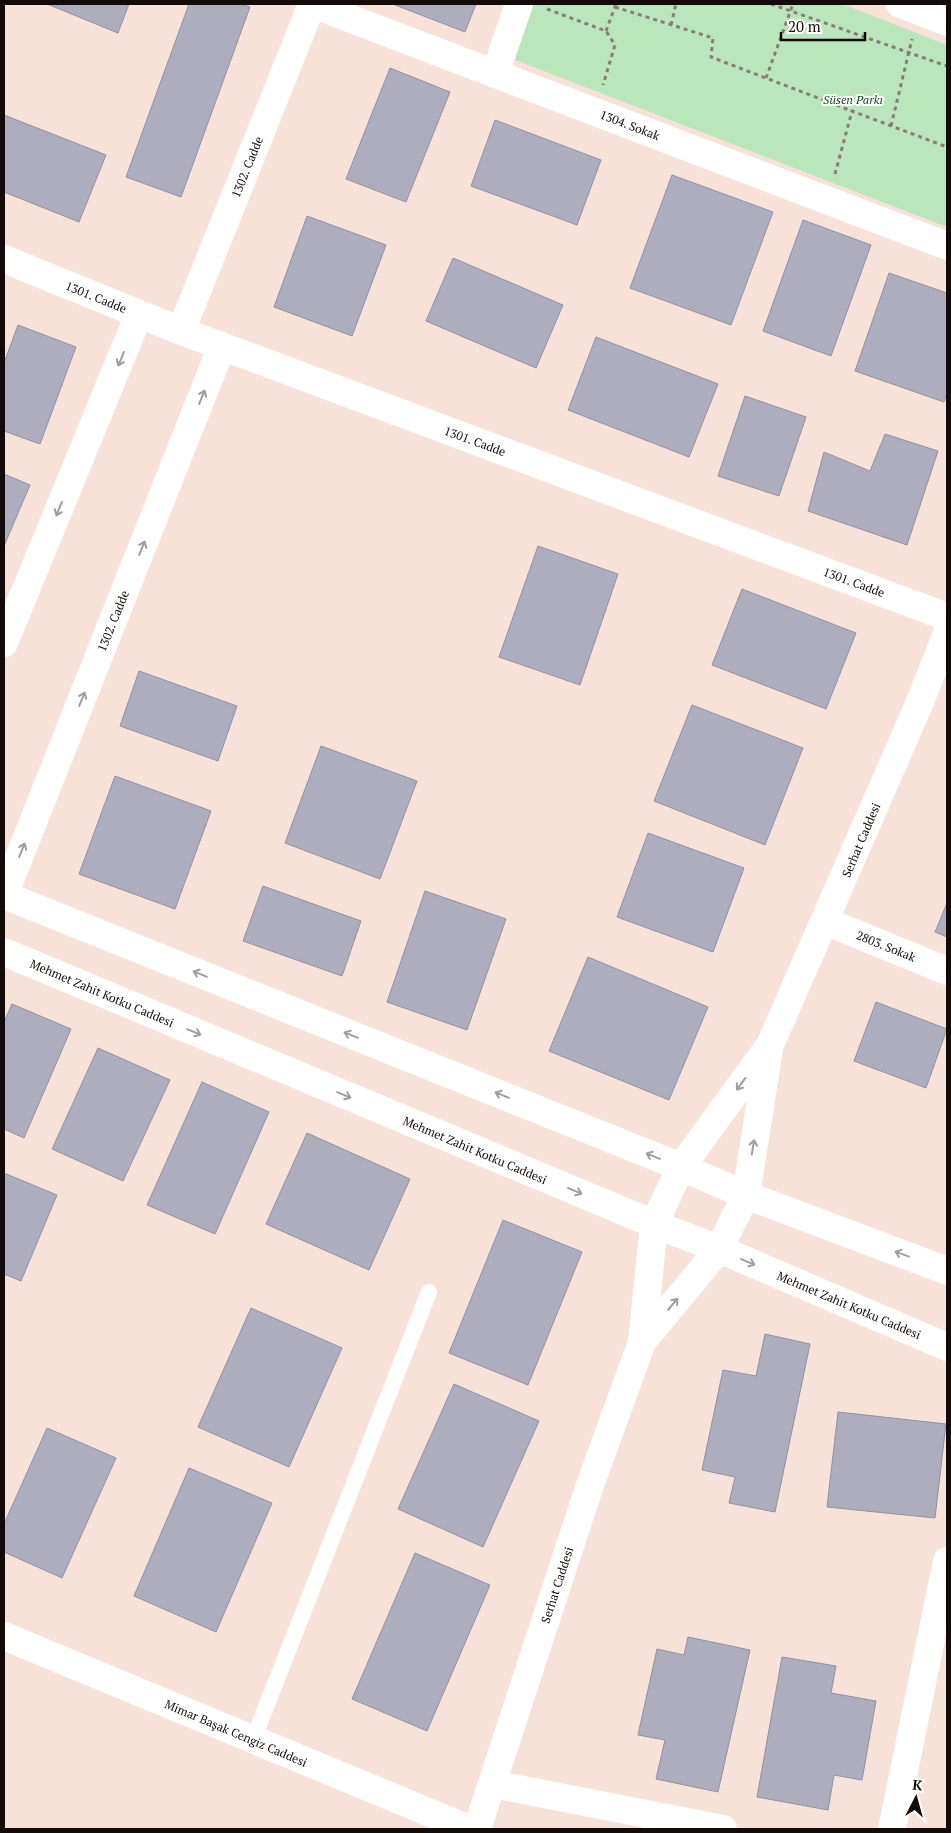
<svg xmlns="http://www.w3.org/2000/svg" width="951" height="1833" viewBox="0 0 951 1833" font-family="'PT Serif',serif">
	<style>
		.green { fill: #b9e6ba }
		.building { fill: #adadbe; stroke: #9191a2 }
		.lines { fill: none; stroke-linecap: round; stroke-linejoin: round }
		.path { stroke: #8a7c76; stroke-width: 3; stroke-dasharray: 4 4; stroke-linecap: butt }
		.service { stroke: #fff; stroke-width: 16 }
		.minor { stroke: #fff; stroke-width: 28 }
		.tertiary { stroke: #fff; stroke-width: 28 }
		.secondary { stroke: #fff; stroke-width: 28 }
		.oneway { stroke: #a09d9d }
		.labels { text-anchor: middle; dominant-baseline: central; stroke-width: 4; stroke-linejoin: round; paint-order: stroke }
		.park-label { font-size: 12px; font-style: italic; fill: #10511b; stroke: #fff }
		.street-label { font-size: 12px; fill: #120b09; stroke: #fff }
	</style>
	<rect width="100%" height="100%" fill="#f6e2d9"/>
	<path class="green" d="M532,4H842L947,45V227L510,58Z"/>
	<g class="building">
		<path d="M47,4H129L118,33Z"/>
		<path d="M189,4H241L250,7L181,197L126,177Z"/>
		<path d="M396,4H476L465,32L395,5Z"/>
		<path d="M390,68L450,92L406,202L346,179Z"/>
		<path d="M4,115L106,155L79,222L4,192Z"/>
		<path d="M495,120L601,160L577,225L471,186Z"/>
		<path d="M672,175L773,212L731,325L630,288Z"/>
		<path d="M307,216L386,245L352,336L274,307Z"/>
		<path d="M803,220L871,245L831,356L763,331Z"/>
		<path d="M453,258L563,305L536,368L426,321Z"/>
		<path d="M889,273L947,293V394L944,402L855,371Z"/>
		<path d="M18,325L76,347L40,444L4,431V363Z"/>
		<path d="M596,337L718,384L689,457L568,410Z"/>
		<path d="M745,396L806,417L779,496L718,476Z"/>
		<path d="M885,434L938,451L907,545L808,511L824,452L870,471Z"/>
		<path d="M4,474L30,485L4,546Z"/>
		<path d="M538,546L618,574L580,685L499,657Z"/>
		<path d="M742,589L856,633L826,709L712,665Z"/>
		<path d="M139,671L237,706L218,761L120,726Z"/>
		<path d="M692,705L803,748L765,845L654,801Z"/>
		<path d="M321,746L417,781L380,879L285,843Z"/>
		<path d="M115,776L211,811L175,909L79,874Z"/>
		<path d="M648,833L744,868L713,952L617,917Z"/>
		<path d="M263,886L361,921L342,976L243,941Z"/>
		<path d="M425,891L506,919L467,1030L387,1002Z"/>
		<path d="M947,903V937L935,932Z"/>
		<path d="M588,957L708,1007L669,1100L549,1051Z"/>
		<path d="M876,1002L947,1029L926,1088L854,1061Z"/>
		<path d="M12,1004L71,1029L24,1138L4,1129V1022Z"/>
		<path d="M98,1048L170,1080L123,1181L52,1149Z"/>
		<path d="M202,1082L269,1112L215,1234L147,1205Z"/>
		<path d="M307,1133L410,1179L369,1270L266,1224Z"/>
		<path d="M4,1173L57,1195L21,1281L4,1274Z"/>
		<path d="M503,1220L582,1252L528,1385L449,1353Z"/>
		<path d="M251,1308L342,1348L289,1467L198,1427Z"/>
		<path d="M765,1334L810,1344L775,1512L729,1503L735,1477L702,1470L723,1370L756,1376Z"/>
		<path d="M454,1384L539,1421L483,1547L398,1509Z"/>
		<path d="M838,1412L946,1424L935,1518L827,1507Z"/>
		<path d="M47,1428L116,1458L62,1578L4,1552V1524Z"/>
		<path d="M189,1468L272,1503L216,1632L134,1596Z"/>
		<path d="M415,1553L490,1585L427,1731L352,1699Z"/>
		<path d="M688,1637L750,1650L718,1792L656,1779L665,1740L638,1735L657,1649L684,1655Z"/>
		<path d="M782,1657L836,1666L831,1693L876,1701L862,1780L834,1775L828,1810L757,1797Z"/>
	</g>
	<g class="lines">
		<g class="path">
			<path d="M771,4L947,66"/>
			<path d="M615,7L713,38L711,57L852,111"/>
			<path d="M547,9L606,31L615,45L603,85"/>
			<path d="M671,25L676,4"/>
			<path d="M606,31L616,4"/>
			<path d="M766,78L793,4"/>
			<path d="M891,126L912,39"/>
			<path d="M835,174L852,111L947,147"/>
		</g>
		<path class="service" d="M253,1740L429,1292"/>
		<g class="minor">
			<path d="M312,4L947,246"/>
			<path d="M900,4L947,22"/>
			<path d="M495,74L519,4"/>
			<path d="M4,259L181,331L947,617"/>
			<path d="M825,921L947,971"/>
		</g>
		<g class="tertiary">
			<path d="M181,331L312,4"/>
			<path d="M4,643L139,314"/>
			<path d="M4,895L222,346"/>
			<path d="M4,1636L469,1829"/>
			<path d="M493,1784L723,1829"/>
			<path d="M892,1829L947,1561"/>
		</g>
		<g class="secondary">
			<path d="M4,895L681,1167L746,1195L947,1271"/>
			<path d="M4,952L654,1224L719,1249L947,1347"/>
			<path d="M642,1342L719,1249L746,1195L769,1049"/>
			<path d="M477,1829L590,1485L642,1342L654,1224L681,1167L770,1045L920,702L947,633"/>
		</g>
	</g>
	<defs><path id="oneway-shaft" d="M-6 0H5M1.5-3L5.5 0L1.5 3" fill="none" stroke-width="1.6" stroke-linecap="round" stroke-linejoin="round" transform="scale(1.25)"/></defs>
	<g class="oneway">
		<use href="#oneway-shaft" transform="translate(121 359) rotate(112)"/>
		<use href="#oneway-shaft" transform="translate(202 397) rotate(-68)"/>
		<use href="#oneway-shaft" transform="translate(59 509) rotate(112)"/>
		<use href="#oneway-shaft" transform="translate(142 548) rotate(-68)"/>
		<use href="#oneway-shaft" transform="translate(82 699) rotate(-68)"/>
		<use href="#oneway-shaft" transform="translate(22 850) rotate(-68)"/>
		<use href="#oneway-shaft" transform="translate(200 974) rotate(-158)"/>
		<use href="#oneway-shaft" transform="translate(194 1032) rotate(23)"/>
		<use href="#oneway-shaft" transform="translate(351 1035) rotate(-158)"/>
		<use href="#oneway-shaft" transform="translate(741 1084) rotate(126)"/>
		<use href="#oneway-shaft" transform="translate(344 1095) rotate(23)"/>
		<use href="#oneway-shaft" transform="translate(502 1095) rotate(-158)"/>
		<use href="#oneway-shaft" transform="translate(753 1147) rotate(-81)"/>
		<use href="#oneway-shaft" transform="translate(653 1156) rotate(-158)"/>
		<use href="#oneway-shaft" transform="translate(575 1191) rotate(23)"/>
		<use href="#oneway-shaft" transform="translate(902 1254) rotate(-160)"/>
		<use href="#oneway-shaft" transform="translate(748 1262) rotate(23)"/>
		<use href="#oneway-shaft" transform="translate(673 1304) rotate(-50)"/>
	</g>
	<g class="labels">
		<g class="park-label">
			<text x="853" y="99">Süsen Parkı</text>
		</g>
		<g class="street-label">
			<text transform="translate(630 125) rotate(21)">1304. Sokak</text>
			<text transform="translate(247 167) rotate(-68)">1302. Cadde</text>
			<text transform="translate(96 297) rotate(22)">1301. Cadde</text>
			<text transform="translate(475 441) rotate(20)">1301. Cadde</text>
			<text transform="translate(854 582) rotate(20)">1301. Cadde</text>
			<text transform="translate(113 621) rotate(-68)">1302. Cadde</text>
			<text transform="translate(861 840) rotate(-67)">Serhat Caddesi</text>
			<text transform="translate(886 946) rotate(22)">2803. Sokak</text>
			<text transform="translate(102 993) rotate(23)">Mehmet Zahit Kotku Caddesi</text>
			<text transform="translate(475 1150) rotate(23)">Mehmet Zahit Kotku Caddesi</text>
			<text transform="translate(849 1305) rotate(23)">Mehmet Zahit Kotku Caddesi</text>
			<text transform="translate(557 1585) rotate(-72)">Serhat Caddesi</text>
			<text transform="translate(236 1733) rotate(23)">Mimar Başak Cengiz Caddesi</text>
		</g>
	</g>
	<rect width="951" height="1833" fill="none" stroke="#120b09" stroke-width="10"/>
	<g transform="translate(916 1798) rotate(6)" stroke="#ffffff" stroke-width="4" paint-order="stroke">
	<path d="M0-4L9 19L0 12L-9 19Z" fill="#120b09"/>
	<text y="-8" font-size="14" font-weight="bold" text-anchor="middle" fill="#120b09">K</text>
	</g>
	<path d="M781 32v8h84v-8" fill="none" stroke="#120b09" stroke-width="2.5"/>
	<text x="788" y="32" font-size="15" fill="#120b09" stroke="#ffffff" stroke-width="4" paint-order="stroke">20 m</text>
</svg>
